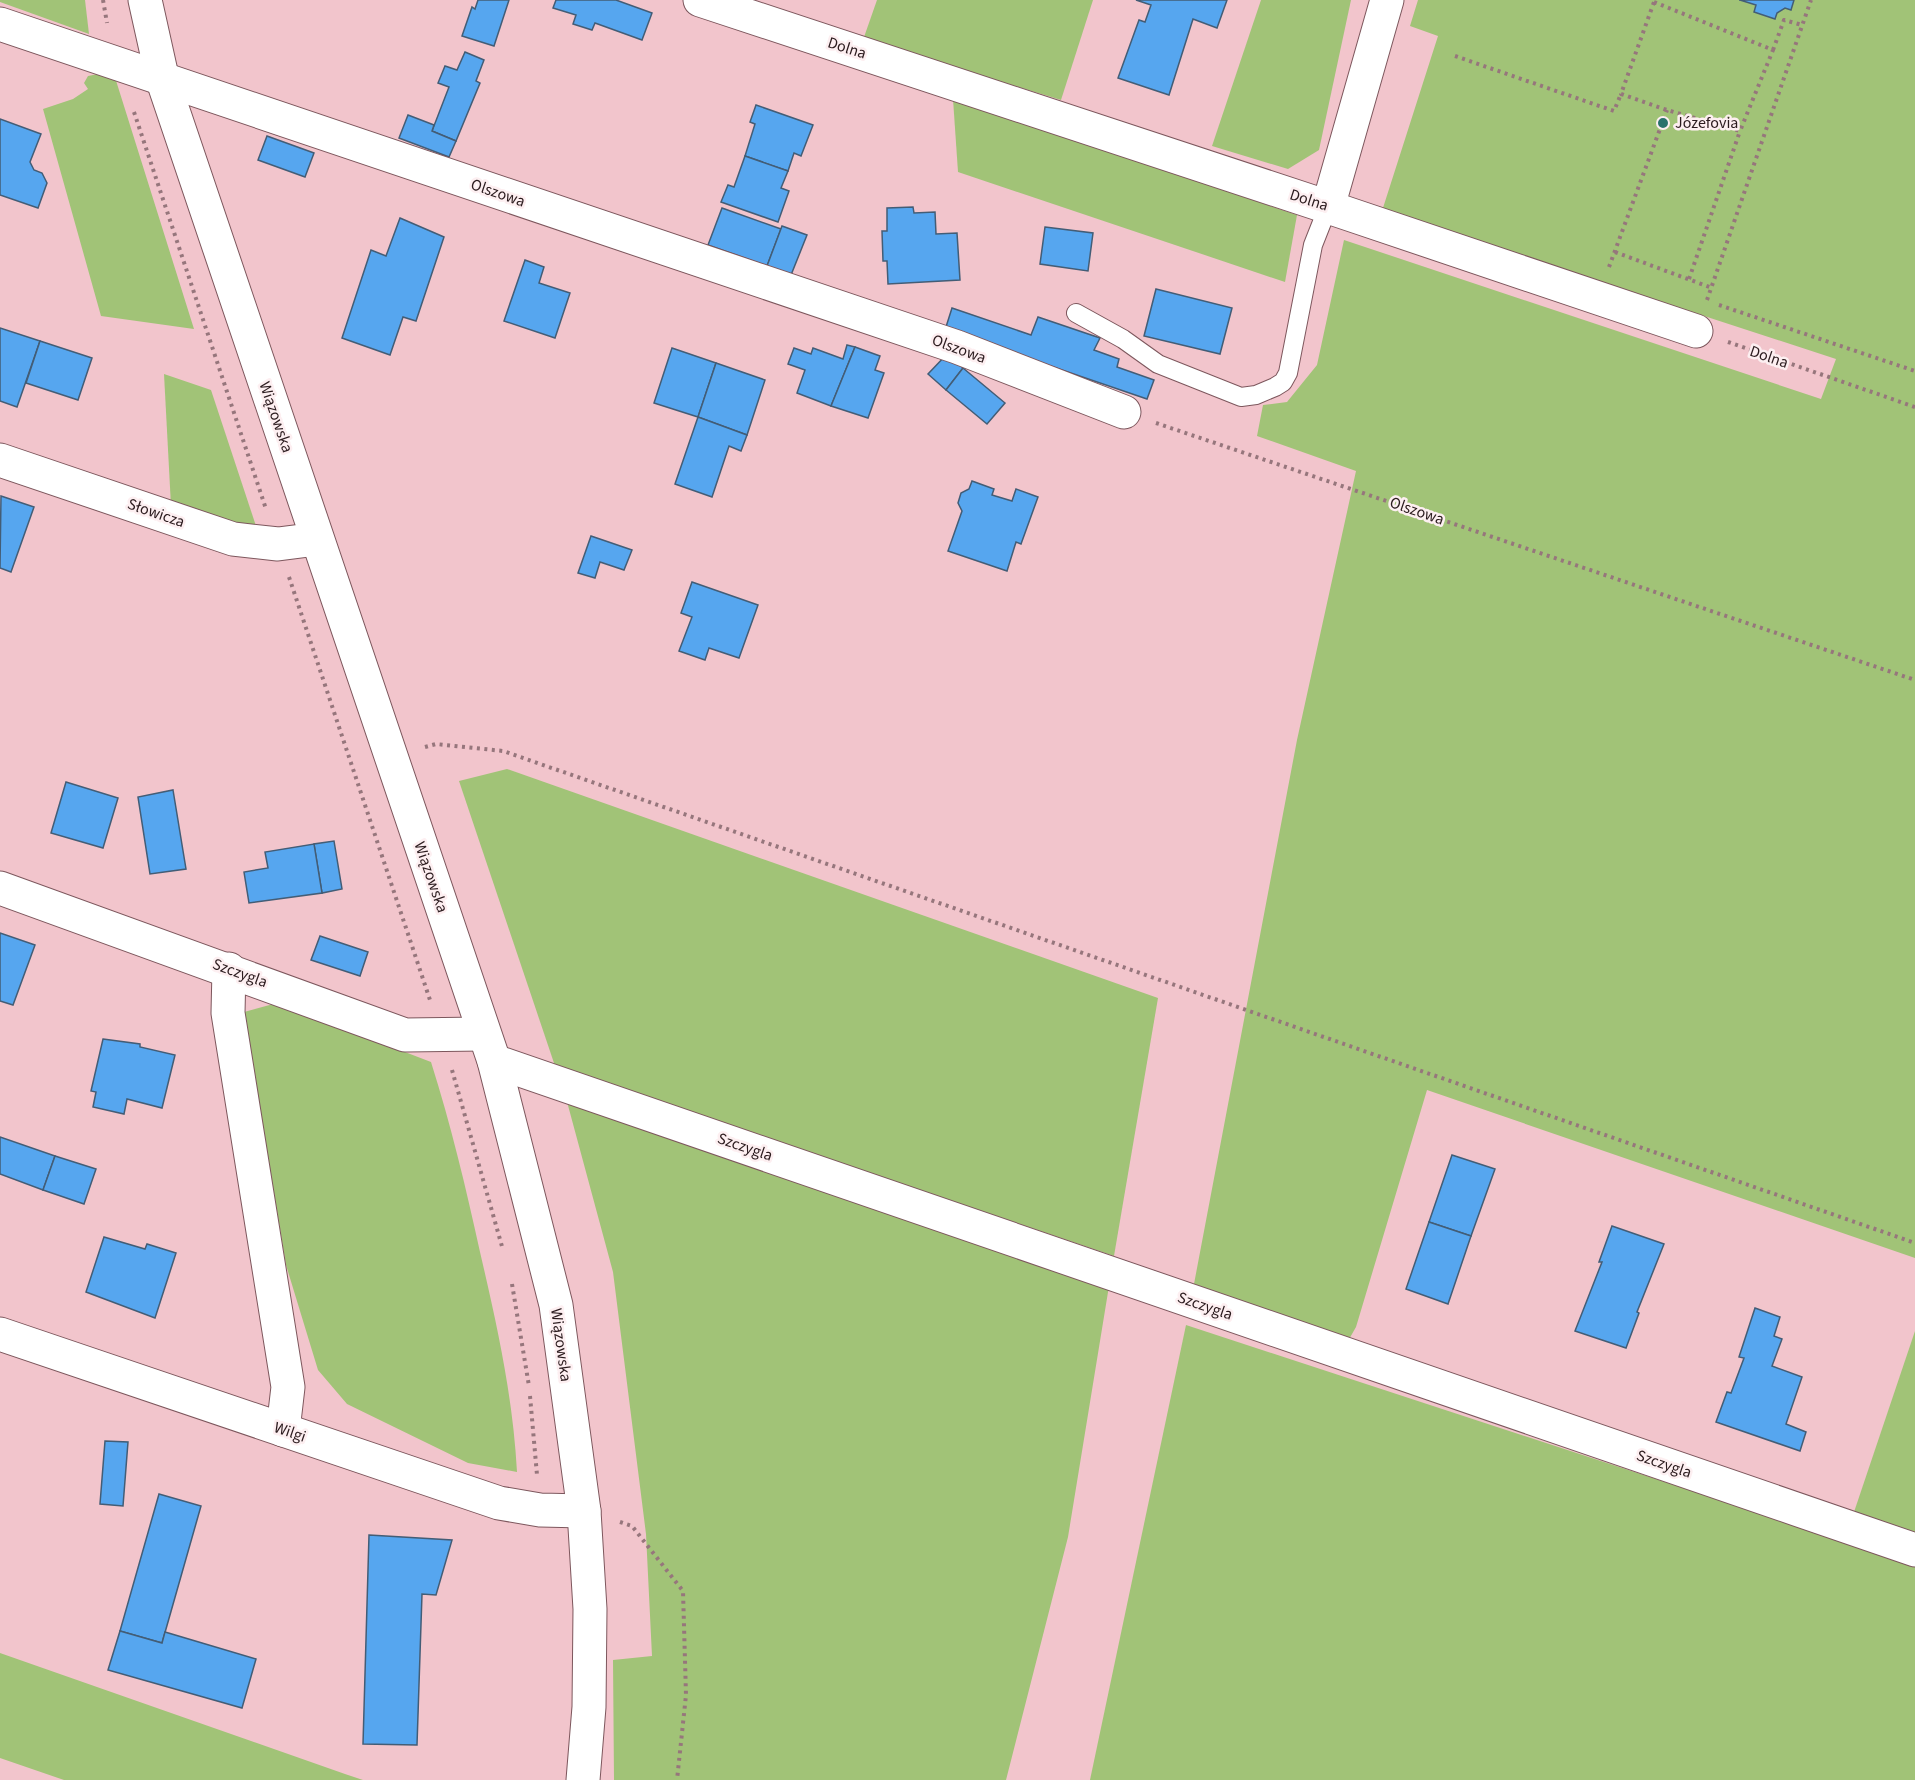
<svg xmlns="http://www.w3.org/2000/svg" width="1915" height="1780" viewBox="0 0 1915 1780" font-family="'Source Sans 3',sans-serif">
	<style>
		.green { fill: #a1c377 }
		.building { fill: #56a6ef; stroke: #435d76; stroke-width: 1.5 }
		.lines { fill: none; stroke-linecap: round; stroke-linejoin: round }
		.lane-casing { stroke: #7d575d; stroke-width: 20 }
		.street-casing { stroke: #7d575d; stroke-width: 35 }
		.secondary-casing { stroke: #7d575d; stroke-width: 35 }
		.path { stroke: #96767c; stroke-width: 4; stroke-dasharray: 3 4.5; stroke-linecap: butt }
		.lane { stroke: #fff; stroke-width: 18 }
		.street { stroke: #fff; stroke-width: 33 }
		.secondary { stroke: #fff; stroke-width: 33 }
		.poi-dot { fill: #29726c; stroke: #fdeff1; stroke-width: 2 }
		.labels { text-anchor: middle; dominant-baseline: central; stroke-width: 5; stroke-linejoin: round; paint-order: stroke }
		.street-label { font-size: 16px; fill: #2b1b1e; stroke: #fdeff1 }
		.poi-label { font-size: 16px; fill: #2b1b1e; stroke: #fdeff1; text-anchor: start }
	</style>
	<rect width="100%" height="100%" fill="#f2c5cc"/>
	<g class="green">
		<path d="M0,0H85L89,34L0,2Z"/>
		<path d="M877,0H1093L1061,100L863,40Z"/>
		<path d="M1261,0H1351L1319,150L1288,169L1212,146Z"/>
		<path d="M1418,0H1915V1258L1427,1090L1356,1327L1348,1341L1194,1284L1297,740L1356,471L1257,436L1263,405L1287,402L1317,365L1344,240L1821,399L1836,359L1382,211L1438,36L1410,26Z"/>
		<path d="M113,71L194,329L101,316L43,109L73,99L88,89L84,83L88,76Z"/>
		<path d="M953,99L1297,215L1285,282L958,172Z"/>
		<path d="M164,374L211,390L258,532L171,506Z"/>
		<path d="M507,769L1158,998L1114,1256L555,1066L459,781Z"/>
		<path d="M277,1003L431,1062C451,1125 466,1188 480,1252C497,1325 513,1397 517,1472L468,1463L347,1404L318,1370L286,1265L244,1012Z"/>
		<path d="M566,1098L1109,1286L1068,1537L1006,1780H614L613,1660L652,1656L646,1534L613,1272Z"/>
		<path d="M1186,1325L1915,1564V1780H1090Z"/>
		<path d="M1915,1331V1535L1853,1515Z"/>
		<path d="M0,1653L345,1774L363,1780H64L0,1758Z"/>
	</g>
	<g class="building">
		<path d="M478,0H509L494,46L462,36L472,7L475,9Z"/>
		<path d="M556,0H616L652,13L642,40L595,23L592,30L573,24L576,15L553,8Z"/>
		<path d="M1136,0H1227L1217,28L1193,19L1169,95L1118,78L1139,20L1145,22L1151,5Z"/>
		<path d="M1740,0H1739H1794L1791,10L1785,8L1777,13L1775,19L1754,12L1756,5Z"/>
		<path d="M465,52L484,60L476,81L480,83L456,141L432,131L449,87L438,83L445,66L457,70Z"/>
		<path d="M756,105L813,125L801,156L794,153L788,171L745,156L755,124L750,122Z"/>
		<path d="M408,115L434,125L432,131L456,141L449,157L399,138Z"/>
		<path d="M0,119L41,134L30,162L34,170L42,173L47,183L38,208L0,195Z"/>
		<path d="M267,136L314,153L305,177L258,160Z"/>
		<path d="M745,156L788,171L781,188L789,191L778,222L721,202L728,185L734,187Z"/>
		<path d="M913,207L914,213L935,212L936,234L957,233L960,280L888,284L887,261H883L882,231H887V208Z"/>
		<path d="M722,208L781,229L767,266L708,245Z"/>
		<path d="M400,218L444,237L416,321L403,317L390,355L342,338L371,250L386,256Z"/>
		<path d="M782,226L807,235L791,275L767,266Z"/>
		<path d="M1045,227L1093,233L1088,271L1040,264Z"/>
		<path d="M525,260L544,267L539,283L570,293L555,338L504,321Z"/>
		<path d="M1156,289L1232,308L1220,354L1144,336Z"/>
		<path d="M952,308L1031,335L1038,317L1100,338L1094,350L1119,359L1117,367L1154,380L1147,399L945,330Z"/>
		<path d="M0,328L40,341L17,407L0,401Z"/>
		<path d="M40,341L92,358L78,400L26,383Z"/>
		<path d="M847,345L855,347L831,406L797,393L805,370L788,364L794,348L811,354L813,348L843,359Z"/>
		<path d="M855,347L880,356L875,370L884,373L868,418L831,406Z"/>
		<path d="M672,348L716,363L698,417L654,403Z"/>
		<path d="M947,354L963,368L946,390L928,374Z"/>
		<path d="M716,363L765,380L747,435L698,417Z"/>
		<path d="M963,368L1005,403L987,424L946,390Z"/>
		<path d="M698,417L747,435L741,451L729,446L712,497L675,484Z"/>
		<path d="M972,481L994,489L992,495L1012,501L1016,489L1038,497L1021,544L1016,542L1007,571L948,551L962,511L958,503L961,493L969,489Z"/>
		<path d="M1,496L34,507L11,572L0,568Z"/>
		<path d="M591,536L632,550L624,570L600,562L595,578L578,573Z"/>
		<path d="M692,582L758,605L739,658L709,648L705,660L679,651L692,617L681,613Z"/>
		<path d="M66,782L118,798L103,848L51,833Z"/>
		<path d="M173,790L186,869L150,874L138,797Z"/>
		<path d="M334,841L342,889L322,893L314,844Z"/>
		<path d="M314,844L322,893L249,903L244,872L268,868L265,852Z"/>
		<path d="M0,933L35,945L13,1005L0,1001Z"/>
		<path d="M320,936L368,952L360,976L311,960Z"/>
		<path d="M103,1039L140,1044V1047L175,1055L162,1108L127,1099L124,1114L93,1107L96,1092L91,1091Z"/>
		<path d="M0,1137L55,1156L43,1190L0,1174Z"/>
		<path d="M1452,1155L1495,1169L1471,1236L1429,1222Z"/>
		<path d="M55,1156L96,1169L84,1204L43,1190Z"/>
		<path d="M1429,1222L1471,1236L1448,1304L1406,1289Z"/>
		<path d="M1612,1226L1664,1244L1637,1312L1639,1313L1626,1348L1575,1331L1602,1262H1599Z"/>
		<path d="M104,1237L145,1249L147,1244L176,1253L155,1318L86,1292Z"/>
		<path d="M1755,1308L1780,1317L1774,1336L1782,1339L1772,1366L1802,1377L1786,1424L1806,1432L1800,1451L1716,1422L1727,1392L1731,1393L1744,1358L1739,1357Z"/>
		<path d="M105,1441L128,1442L123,1506L100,1504Z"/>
		<path d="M159,1494L201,1506L162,1643L120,1631Z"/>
		<path d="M369,1535L452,1540L436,1595L422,1594L417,1745L363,1744Z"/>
		<path d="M120,1631L162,1643L165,1632L256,1659L242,1708L108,1670Z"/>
	</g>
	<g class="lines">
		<defs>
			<path id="lane" d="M1076,313L1123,339L1158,364L1241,397L1256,395L1275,387L1283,382L1288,373L1313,245L1328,207"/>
			<g id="street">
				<path d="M700,0L1328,207L1696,331"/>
				<path d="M0,24L957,347L1124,412"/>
				<path d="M1328,207L1387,0"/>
				<path d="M0,460L233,539L278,544L317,539"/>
				<path d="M0,888L405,1035L483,1034"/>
				<path d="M229,969L228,1013L288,1387L283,1430"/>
				<path d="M494,1061L1915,1550"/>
				<path d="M0,1334L499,1503L540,1510L584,1511"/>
			</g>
			<path id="secondary" d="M145,0L163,81L494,1061L556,1305L584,1511L590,1609L589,1707L583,1780"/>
		</defs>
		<use href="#lane" class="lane-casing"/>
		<use href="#street" class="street-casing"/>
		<use href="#secondary" class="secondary-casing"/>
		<g class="path">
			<path d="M103,0L107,23"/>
			<path d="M1654,2L1773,50L1740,131L1667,110L1621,94Z"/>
			<path d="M1773,50L1784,20L1802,25"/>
			<path d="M1455,56L1614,111L1621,94"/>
			<path d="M134,112L266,509"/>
			<path d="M1615,252L1712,288"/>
			<path d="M1609,267L1667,110"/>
			<path d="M1689,279L1740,131"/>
			<path d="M1707,300L1811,0"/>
			<path d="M1719,305L1915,371"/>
			<path d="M1728,342L1915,407"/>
			<path d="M1156,423L1915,680"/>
			<path d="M289,577L430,1000"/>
			<path d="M425,747L436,744L503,751L1915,1243"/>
			<path d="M452,1070L503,1250"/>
			<path d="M512,1284L529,1386"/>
			<path d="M530,1396L537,1475"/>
			<path d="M620,1522L632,1526L683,1591L686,1695L677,1780"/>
		</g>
		<use href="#lane" class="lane"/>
		<use href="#street" class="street"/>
		<use href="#secondary" class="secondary"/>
	</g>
	<circle class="poi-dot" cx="1663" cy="123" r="6"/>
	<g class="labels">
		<g class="street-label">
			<text transform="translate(847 48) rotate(18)">Dolna</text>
			<text transform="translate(498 193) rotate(19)">Olszowa</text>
			<text transform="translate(1309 200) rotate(18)">Dolna</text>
			<text transform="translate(959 349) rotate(20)">Olszowa</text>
			<text transform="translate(1769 357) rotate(19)">Dolna</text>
			<text transform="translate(276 417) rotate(71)">Wiązowska</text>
			<text transform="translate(1417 511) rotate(19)">Olszowa</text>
			<text transform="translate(156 513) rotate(19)">Słowicza</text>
			<text transform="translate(431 877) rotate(71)">Wiązowska</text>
			<text transform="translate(240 973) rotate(20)">Szczygla</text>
			<text transform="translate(745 1147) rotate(19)">Szczygla</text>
			<text transform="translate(1205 1306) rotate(19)">Szczygla</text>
			<text transform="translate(561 1345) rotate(82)">Wiązowska</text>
			<text transform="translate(290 1432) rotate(19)">Wilgi</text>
			<text transform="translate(1664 1464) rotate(19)">Szczygla</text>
		</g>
		<g class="poi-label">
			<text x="1675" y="123">Józefovia</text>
		</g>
	</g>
</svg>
